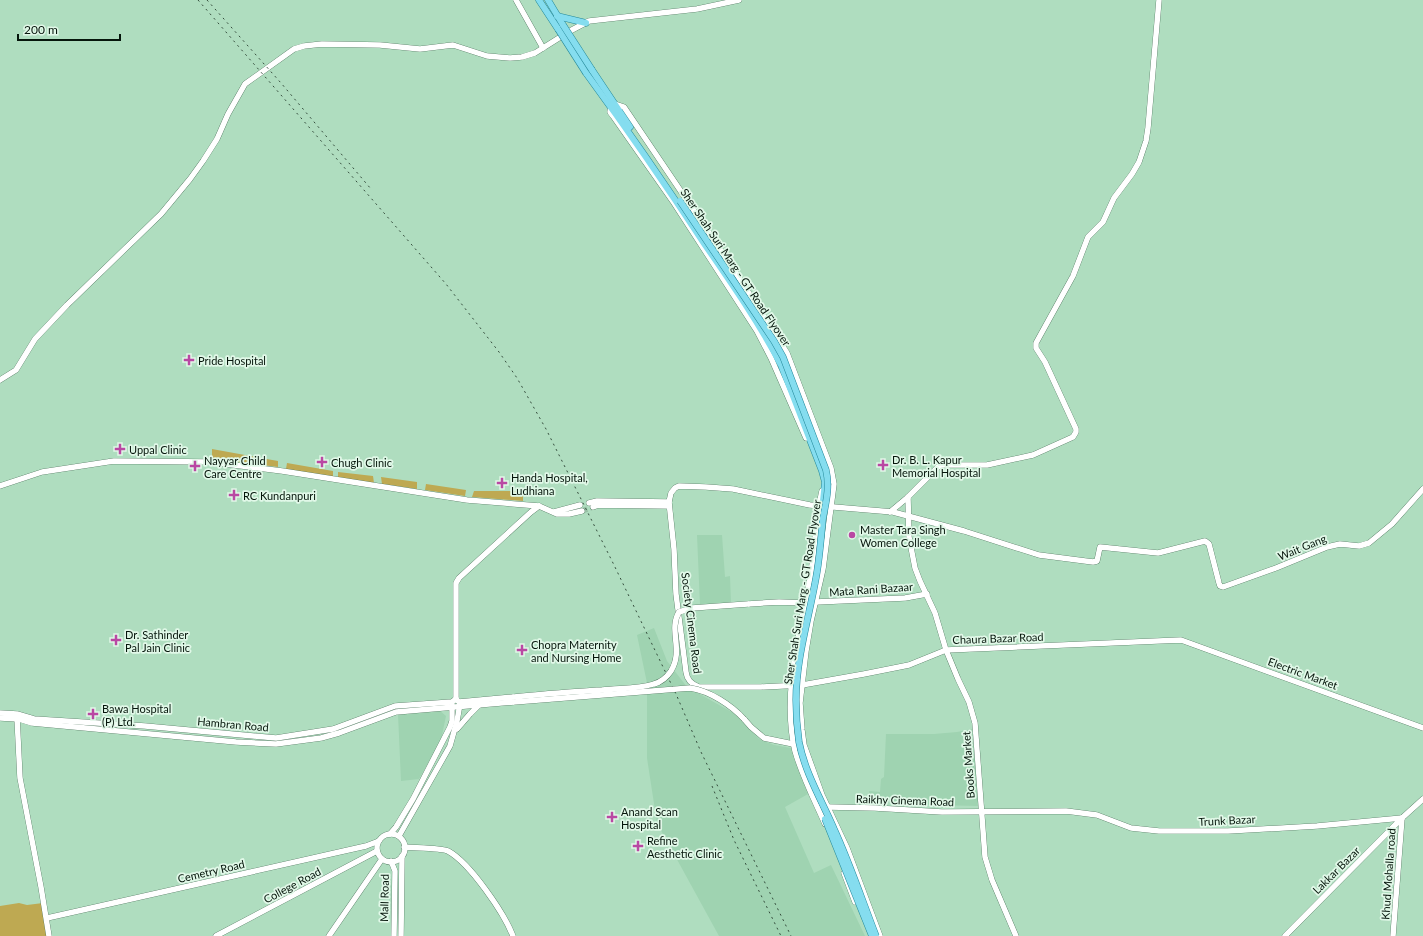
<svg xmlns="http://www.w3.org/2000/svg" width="1423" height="936" viewBox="0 0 1423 936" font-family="Lato,sans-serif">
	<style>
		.built { fill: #9fd3b1 }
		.green { fill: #bea952 }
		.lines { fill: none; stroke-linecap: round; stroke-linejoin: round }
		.secondary-tunnel { stroke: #96bfa4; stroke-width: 5.5; stroke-dasharray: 5.5 3; stroke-linecap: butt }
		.secondary-casing { stroke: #3b654b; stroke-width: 6 }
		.primary-casing { stroke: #238899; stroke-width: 7 }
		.secondary { stroke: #fff; stroke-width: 5.5 }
		.primary { stroke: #85ddef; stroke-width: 6 }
		.rail { stroke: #354d3d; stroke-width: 1; stroke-dasharray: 2 4; stroke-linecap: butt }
		.secondary-bridge-casing { stroke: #3b654b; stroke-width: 6; stroke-linecap: butt }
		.primary-bridge-casing { stroke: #238899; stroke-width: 7; stroke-linecap: butt }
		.secondary-bridge { stroke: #fff; stroke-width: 5.5 }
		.primary-bridge { stroke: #85ddef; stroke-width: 6 }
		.poi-dot { fill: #b948a3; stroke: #e1f8e8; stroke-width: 1.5 }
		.labels { text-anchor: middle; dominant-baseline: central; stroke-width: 3.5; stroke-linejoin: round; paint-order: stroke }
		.street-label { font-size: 11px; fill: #05150b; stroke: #e1f8e8 }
		.poi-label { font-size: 11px; fill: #05150b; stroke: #e1f8e8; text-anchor: start }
	</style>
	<rect width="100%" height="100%" fill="#afddbf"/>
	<g class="built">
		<path d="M697,535H722L725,577L730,576L731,604L700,605Z"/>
		<path d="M654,628L667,661L687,687L737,715L759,739L774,745L791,748L808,794L785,807L814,873L831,865L865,936H719L657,823L647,758V683L637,635Z"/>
		<path d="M439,710L446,716L441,740L419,779L401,781L398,714Z"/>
		<path d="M972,729L979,806L933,805L869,801V791L880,792L881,779L884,777L886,734H934L957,732Z"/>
	</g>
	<g class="green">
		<path d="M212,449L278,461V467L212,459Z"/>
		<path d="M287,463L333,471V477L286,469Z"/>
		<path d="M338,472L373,476L374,483L338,477Z"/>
		<path d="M381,477L417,482V489L382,484Z"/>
		<path d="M426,484L466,490L465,496L425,490Z"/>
		<path d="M474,491H523V501L472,497Z"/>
		<path d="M19,903L27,905L43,903L47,936H0V906Z"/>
	</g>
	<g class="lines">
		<path class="secondary-tunnel" d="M582,511L593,507"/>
		<defs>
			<g id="secondary">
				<path d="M516,0L543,48"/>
				<path d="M615,104L624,107L734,270L787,353L831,468L834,484L823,569L811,621L806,651L800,703L802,730L804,745L812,767L822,795L847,848L880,936"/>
				<path d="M611,106L610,112L613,116L674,203L757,331L771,358L806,438"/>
				<path d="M0,380L16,370L35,339L67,305L161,214L190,179L203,161L217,139L228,114L245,84L294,49L304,46L322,44L380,45L420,49L453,45L487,56L510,58L522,57L535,53L570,31L589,21L697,9L739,0"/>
				<path d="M0,486L42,472L114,461L209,462L282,471L467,500L539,506L557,514H569L582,511"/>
				<path d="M1423,489L1392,524L1369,543L1359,546L1340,544L1327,547L1276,568L1223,587L1220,586L1219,583L1209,544L1205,541L1158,553L1100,547L1097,561L1093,562L1039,555L964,531L893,512L810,505L733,489L706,487L679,486L675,488L671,493L669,502L674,549L676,594L686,672C687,680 691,684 699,687H761L802,685L864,674L909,665L946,650L1181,640L1423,728"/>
				<path d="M822,491C815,520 815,550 810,579C799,633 782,696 795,751C802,776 815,801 825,824"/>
				<path d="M908,497L909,537L915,568L920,581L935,613L946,650L958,679L969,702L975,723L985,857L992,880L1016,936"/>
				<path d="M589,503L597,501L669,502"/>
				<path d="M593,507L599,505L669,506"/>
				<path d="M554,512L580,505"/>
				<path d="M890,512L908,497L939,466L942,465H987L1033,455L1073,437L1076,432V429L1045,362L1036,348V343L1073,276L1088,237L1103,222L1114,198L1132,174L1139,162L1146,141L1148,128L1159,0"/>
				<path d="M816,602L905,598L927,594"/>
				<path d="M748,604L779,602L805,603"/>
				<path d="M456,699V583L459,578L531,512L539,506"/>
				<path d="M0,713L17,714L34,719L145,726L276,738L333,729L395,706L452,702L456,699L459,702L514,697"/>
				<path d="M17,717L20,778L41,887L49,936"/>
				<path d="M0,718L19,719L32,723L236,742L276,744L321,738L339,733L396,712L514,702"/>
				<path d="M744,719L751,727L764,738L798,745"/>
				<path d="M457,729L470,714L480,704"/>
				<path d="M828,807L875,808L942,812L1066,811L1097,815L1131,828L1159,831H1228L1317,826L1402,818"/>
				<path d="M390,834L396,827L413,799L450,727L452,721V705"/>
				<circle cx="391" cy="848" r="14"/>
				<path d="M399,836L450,746L457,721L460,704"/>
				<path d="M404,847C413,848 442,848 448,851C470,863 504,913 513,936"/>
				<path d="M391,861L395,871L394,936"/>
				<path d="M844,873L855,902"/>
				<path d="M47,918L366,846L379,841"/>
				<path d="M216,936L377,851"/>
				<path d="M329,936L382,859"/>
				<path d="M401,936L402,856"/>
				<path d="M1285,936L1402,818L1423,799"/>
				<path d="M1393,936L1402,818"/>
			</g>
			<g id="primary">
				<path d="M539,0L558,29"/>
				<path d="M548,0L563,25"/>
				<path d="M557,16L586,23"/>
				<path d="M592,70L630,127"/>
				<path d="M586,73C627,129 667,187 705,245C732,284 759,323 781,365L822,471L825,482L823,501"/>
			</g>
		</defs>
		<use href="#secondary" class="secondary-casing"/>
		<use href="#primary" class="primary-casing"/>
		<use href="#secondary" class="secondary"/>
		<use href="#primary" class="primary"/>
		<g class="rail">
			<path d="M198,0L446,284L499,352L517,378L546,429L614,565L676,694L701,752L791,936"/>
			<path d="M207,0L281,83L371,189"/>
			<path d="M712,786L734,840L781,936"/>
		</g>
		<defs>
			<g id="secondary-bridge">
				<path d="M514,697C543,694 573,692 602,690C619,688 638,689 654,684C661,682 667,677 671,671C684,650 668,630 679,612L692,608L748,604"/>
				<path d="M514,702L690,688C710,691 731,705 744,719"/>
			</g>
			<g id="primary-bridge">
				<path d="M563,25L592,70"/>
				<path d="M558,29L586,73"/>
				<path d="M680,201L774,341L783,357L826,470C830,487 826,502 823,518C821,536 820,554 817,572C810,615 796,657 796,700C796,714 797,728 799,742C805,773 822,801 834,829C850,864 862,900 876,936"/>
				<path d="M825,819L872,936"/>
			</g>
		</defs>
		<use href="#secondary-bridge" class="secondary-bridge-casing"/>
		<use href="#primary-bridge" class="primary-bridge-casing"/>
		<use href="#secondary-bridge" class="secondary-bridge"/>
		<use href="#primary-bridge" class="primary-bridge"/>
	</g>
	<g class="poi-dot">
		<path d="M187 354h4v4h4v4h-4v4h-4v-4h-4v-4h4z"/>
		<path d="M118 443h4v4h4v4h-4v4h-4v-4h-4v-4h4z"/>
		<path d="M320 456h4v4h4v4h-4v4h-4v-4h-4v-4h4z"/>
		<path d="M881 459h4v4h4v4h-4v4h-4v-4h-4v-4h4z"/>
		<path d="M193 460h4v4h4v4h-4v4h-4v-4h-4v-4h4z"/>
		<path d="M500 477h4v4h4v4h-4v4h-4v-4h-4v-4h4z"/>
		<path d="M232 489h4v4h4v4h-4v4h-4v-4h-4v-4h4z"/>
		<circle cx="852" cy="535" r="4"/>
		<path d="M114 634h4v4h4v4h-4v4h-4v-4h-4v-4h4z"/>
		<path d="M520 644h4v4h4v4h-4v4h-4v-4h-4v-4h4z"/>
		<path d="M91 708h4v4h4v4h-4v4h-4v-4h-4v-4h4z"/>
		<path d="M610 811h4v4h4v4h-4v4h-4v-4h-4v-4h4z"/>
		<path d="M636 840h4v4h4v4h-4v4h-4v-4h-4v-4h4z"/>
	</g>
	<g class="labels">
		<g class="street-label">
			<text transform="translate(736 267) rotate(56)">Sher Shah Suri Marg - GT Road Flyover</text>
			<text transform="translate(1302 547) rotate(-22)">Wait Gang</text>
			<text transform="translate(871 589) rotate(-4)">Mata Rani Bazaar</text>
			<text transform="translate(802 592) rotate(-81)">Sher Shah Suri Marg - GT Road Flyover</text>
			<text transform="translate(692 623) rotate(83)">Society Cinema Road</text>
			<text transform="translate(998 638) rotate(-2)">Chaura Bazar Road</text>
			<text transform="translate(1303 673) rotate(20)">Electric Market</text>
			<text transform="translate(233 724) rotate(5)">Hambran Road</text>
			<text transform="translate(968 765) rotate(-94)">Books Market</text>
			<text transform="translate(905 800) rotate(2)">Raikhy Cinema Road</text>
			<text transform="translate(1227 820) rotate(-3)">Trunk Bazar</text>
			<text transform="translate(1336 870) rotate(-45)">Lakkar Bazar</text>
			<text transform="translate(211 871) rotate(-13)">Cemetry Road</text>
			<text transform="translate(1388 874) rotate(-86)">Khud Mohalla road</text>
			<text transform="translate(292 885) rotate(-28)">College Road</text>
			<text transform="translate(384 898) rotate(-89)">Mall Road</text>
		</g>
		<g class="poi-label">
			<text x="198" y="360">Pride Hospital</text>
			<text x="129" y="449">Uppal Clinic</text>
			<text x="892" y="459">Dr. B. L. Kapur<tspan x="892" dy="13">Memorial Hospital</tspan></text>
			<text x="204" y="460">Nayyar Child<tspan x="204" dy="13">Care Centre</tspan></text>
			<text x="331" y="462">Chugh Clinic</text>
			<text x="511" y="477">Handa Hospital,<tspan x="511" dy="13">Ludhiana</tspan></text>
			<text x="243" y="495">RC Kundanpuri</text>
			<text x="860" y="529">Master Tara Singh<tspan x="860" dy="13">Women College</tspan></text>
			<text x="125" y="634">Dr. Sathinder<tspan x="125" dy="13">Pal Jain Clinic</tspan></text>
			<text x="531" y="644">Chopra Maternity<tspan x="531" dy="13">and Nursing Home</tspan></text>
			<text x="102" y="708">Bawa Hospital<tspan x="102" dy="13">(P) Ltd.</tspan></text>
			<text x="621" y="811">Anand Scan<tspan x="621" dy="13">Hospital</tspan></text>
			<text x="647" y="840">Refine<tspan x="647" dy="13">Aesthetic Clinic</tspan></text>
		</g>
	</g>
	<path d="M18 34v6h102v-6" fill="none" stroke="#05150b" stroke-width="2"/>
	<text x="24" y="34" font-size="12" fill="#05150b" stroke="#e1f8e8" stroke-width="3" paint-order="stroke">200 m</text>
</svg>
